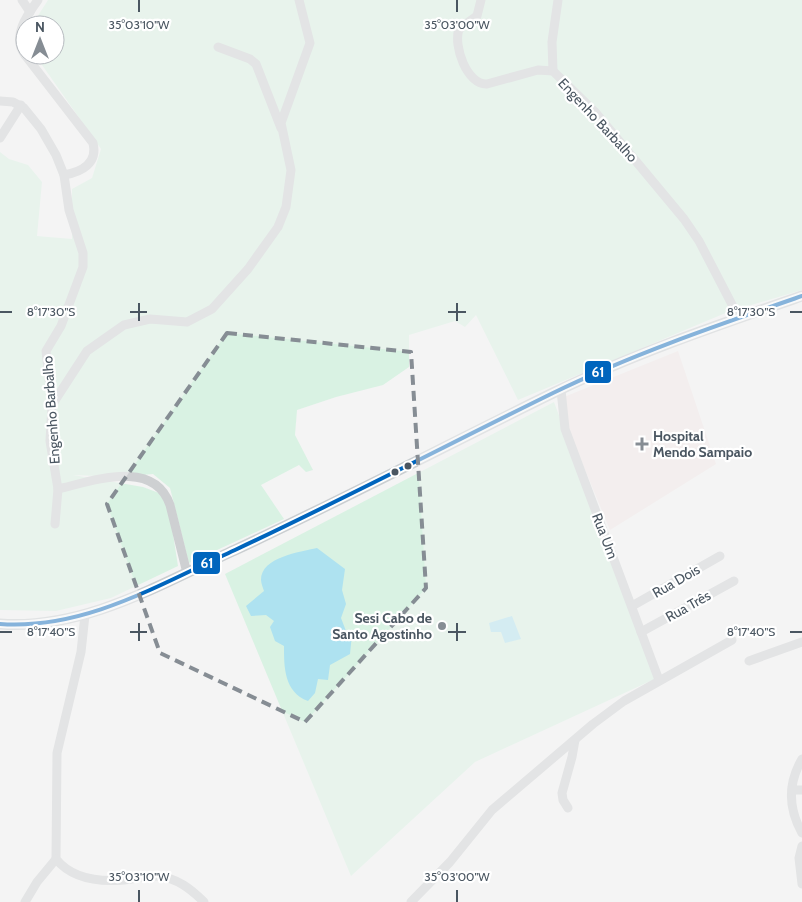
<svg xmlns="http://www.w3.org/2000/svg" width="802" height="902" viewBox="0 0 802 902" font-family="Cabin,sans-serif">
	<style>
		.medical { fill: #f1e7e6 }
		.green { fill: #d9f2e3 }
		.water { fill: #aee2f0 }
		.lines { fill: none; stroke-linecap: round; stroke-linejoin: round }
		.minor { stroke: #ced0d2; stroke-width: 9 }
		.major { stroke: #caced1; stroke-width: 11 }
		.bus-1-casing { stroke: #fff; stroke-width: 8 }
		.bus-1 { stroke: #0065bd; stroke-width: 4 }
		.marked { fill: none; stroke: #868d94; stroke-width: 4; stroke-dasharray: 10 6; stroke-linejoin: round }
		.ticks { fill: none; stroke: #4a5661; stroke-width: 2 }
		.poi-dot { fill: #868d94; stroke: #fff; stroke-width: 2 }
		.bus-dot { fill: #4a5661; stroke: #fff; stroke-width: 2 }
		.labels { text-anchor: middle; dominant-baseline: central; stroke-width: 4.5; stroke-linejoin: round; paint-order: stroke }
		.street-label { font-size: 14px; fill: #4a5661; stroke: #fff }
		.poi-label { font-size: 14px; font-weight: bold; fill: #4a5661; stroke: #fff; text-anchor: start }
		.ticks-label { font-size: 12px; text-anchor: middle; fill: #4a5661; stroke: #fff; stroke-width: 4.5; stroke-linejoin: round; paint-order: stroke }
		.line-badge { stroke: #fff; stroke-width: 2 }
		.badge-label { font-size: 14px; text-anchor: middle; font-weight: bold; fill: #fff }
	</style>
	<rect width="100%" height="100%" fill="#f4f4f4"/>
	<path class="medical" d="M678,351L716,464L610,530L566,424L564,397Z"/>
	<g class="green">
		<path d="M48,0H802V290L728,312L518,400L476,315L465,327L455,321L409,335V367L383,385L336,397L297,410L295,435L313,470L306,472L299,465L261,485L284,519L189,563L170,488L153,474L121,477L73,475L143,487L167,496L178,566L111,598L56,611L0,610V152L9,159L28,165L42,182L37,236L72,239V189L92,178L101,149L35,55H55V25H32Z"/>
		<path d="M554,402L657,678L475,762L351,876L225,574Z"/>
	</g>
	<g class="water">
		<path d="M317,548L345,569L342,590L346,604L341,618L346,631L352,634L350,654L330,665L328,680L318,679L315,693L308,701C284,692 284,667 284,646L275,641L270,627L274,621L266,615L251,616L246,606L264,591C263,588 261,583 261,580C261,557 300,552 317,548Z"/>
		<path d="M512,616L521,639L505,643L501,632H491L489,623Z"/>
	</g>
	<g class="lines">
		<g class="minor">
			<path d="M22,0L30,12"/>
			<path d="M481,0L477,16L459,29C453,46 467,85 487,84L538,70L553,71L595,112L684,219L699,241L739,318"/>
			<path d="M218,47L250,59L256,64L281,128"/>
			<path d="M25,55L93,143C98,163 82,172 64,175"/>
			<path d="M25,55C11,37 27,15 38,0"/>
			<path d="M553,71L552,42L558,0"/>
			<path d="M0,101L13,102L24,108L41,129L56,155L64,175L69,210L83,253V267L61,326L46,351L52,405L50,441L58,489C93,481 154,458 170,505L187,573"/>
			<path d="M0,138L21,105"/>
			<path d="M561,390L565,429L659,680"/>
			<path d="M52,405L87,351L124,325L150,319L187,322L212,309L248,269L278,227L286,207L291,170L281,123L310,43L299,0"/>
			<path d="M55,524L58,489"/>
			<path d="M632,606L720,556"/>
			<path d="M85,615L81,652L57,753L56,859C72,879 100,882 124,880C135,879 147,875 158,876C177,878 191,889 204,902"/>
			<path d="M641,632L734,581"/>
			<path d="M749,661L802,642"/>
			<path d="M802,759C788,783 788,808 802,833"/>
			<path d="M792,790H802"/>
			<path d="M568,808L563,800L562,793L572,757L575,740"/>
			<path d="M802,846L799,858L802,884"/>
			<path d="M25,902L37,882L56,859"/>
			<path d="M411,902L450,862L492,810L593,724L624,701L732,640"/>
		</g>
		<path class="major" d="M0,624C85,630 160,584 235,550C342,500 447,445 553,393C633,354 718,325 802,296"/>
		<defs>
			<path id="bus-1" d="M0,624C85,630 160,584 235,550C342,500 447,445 553,393C633,354 718,325 802,296"/>
		</defs>
		<use href="#bus-1" class="bus-1-casing"/>
		<use href="#bus-1" class="bus-1"/>
	</g>
	<path d="M0 0H802V902H0ZM227,333L411,352L426,588L305,722L160,653L107,504Z" fill="#f4f4f4" fill-opacity=".55" fill-rule="evenodd"/>
	<path class="marked" d="M227,333L411,352L426,588L305,722L160,653L107,504Z"/>
	<path class="ticks" d="M139,0V12M457,0V12M139,303V321M457,303V321M0,312H12M130,312H147M448,312H466M790,312H802M139,623V641M457,623V641M0,632H12M130,632H147M448,632H466M790,632H802M139,890V902M457,890V902"/>
	<g class="poi-dot">
		<path d="M639.5 436.5h5v5h5v5h-5v5h-5v-5h-5v-5h5z"/>
		<circle cx="442" cy="626" r="5"/>
	</g>
	<g class="bus-dot">
		<circle cx="408" cy="466" r="4.5"/>
		<circle cx="395" cy="472" r="4.5"/>
	</g>
	<g class="labels">
		<g class="street-label">
			<text transform="translate(598 120) rotate(47)">Engenho Barbalho</text>
			<text transform="translate(51 410) rotate(-94)">Engenho Barbalho</text>
			<text transform="translate(605 536) rotate(69)">Rua Um</text>
			<text transform="translate(676 581) rotate(-30)">Rua Dois</text>
			<text transform="translate(688 606) rotate(-29)">Rua Três</text>
		</g>
		<g class="poi-label">
			<text x="653" y="436">Hospital<tspan x="653" dy="16">Mendo Sampaio</tspan></text>
			<text x="432" y="618" text-anchor="end">Sesi Cabo de<tspan x="432" dy="16">Santo Agostinho</tspan></text>
		</g>
	</g>
	<g class="ticks-label">
		<text x="139" y="29">35°03'10"W</text>
		<text x="457" y="29">35°03'00"W</text>
		<text x="51" y="316">8°17'30"S</text>
		<text x="751" y="316">8°17'30"S</text>
		<text x="51" y="636">8°17'40"S</text>
		<text x="751" y="636">8°17'40"S</text>
		<text x="139" y="881">35°03'10"W</text>
		<text x="457" y="881">35°03'00"W</text>
	</g>
	<g class="line-badge">
		<rect x="584" y="360" width="28" height="24" rx="5" fill="#0065bd"/>
		<rect x="192" y="551" width="29" height="24" rx="5" fill="#0065bd"/>
	</g>
	<g class="badge-label">
		<text x="598" y="377">61</text>
		<text x="207" y="568">61</text>
	</g>
	<g transform="translate(40 40)"><circle r="24" fill="#ffffff" stroke="#b7bbc0"/>
	<path d="M0-4L9 19L0 12L-9 19Z" fill="#868d94"/>
	<text y="-8" font-size="14" font-weight="bold" text-anchor="middle" fill="#4a5661">N</text>
	</g>
</svg>
